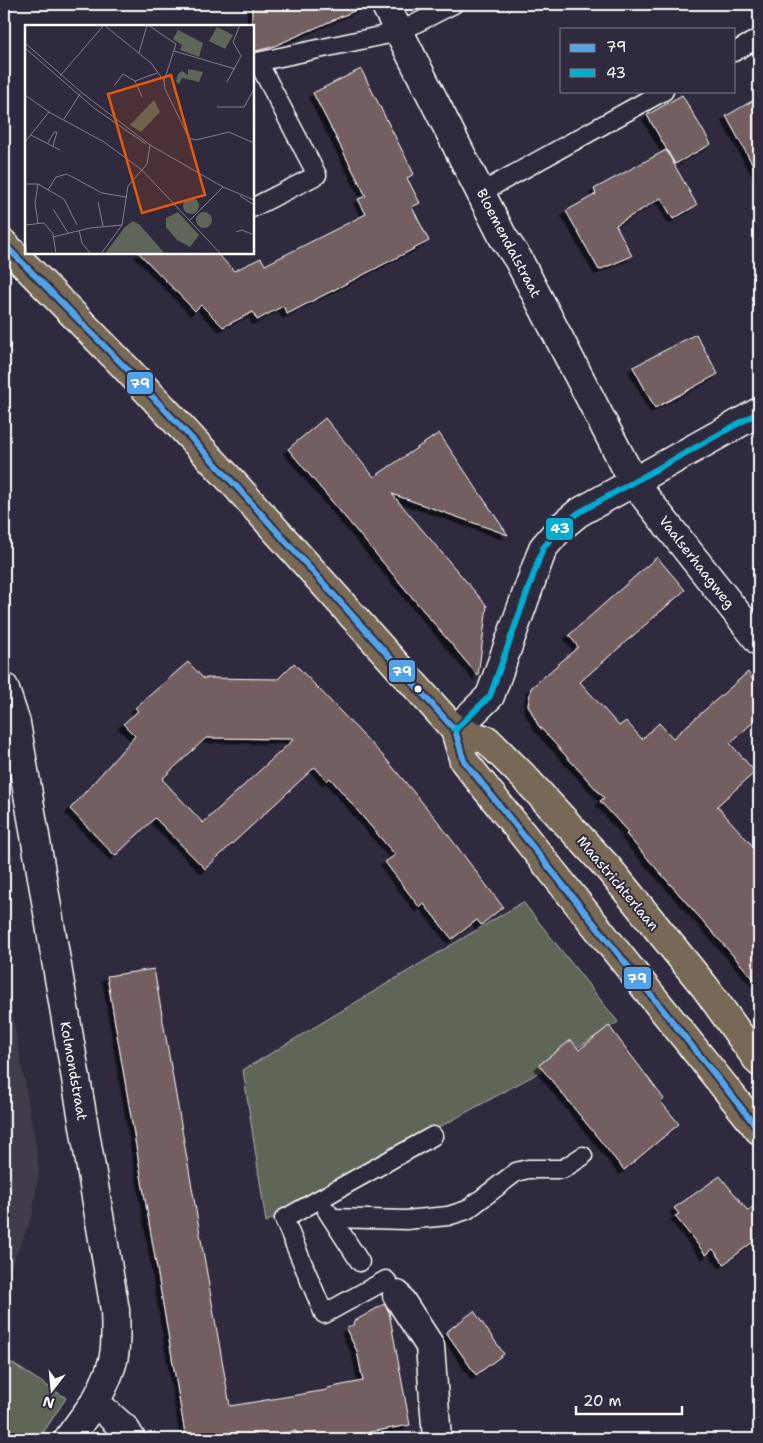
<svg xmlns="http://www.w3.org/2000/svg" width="763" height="1443" viewBox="0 0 763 1443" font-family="'Shantell Sans',sans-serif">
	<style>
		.built { fill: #433a48 }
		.green { fill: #5e6659; stroke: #aeb2ac }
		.building { fill: #735e60; stroke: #fff; fill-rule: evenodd; filter: url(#shadow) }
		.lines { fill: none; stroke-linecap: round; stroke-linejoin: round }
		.lane-casing { stroke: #fff; stroke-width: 21 }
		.street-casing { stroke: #fff; stroke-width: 31 }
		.primary-casing { stroke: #fff; stroke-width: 31 }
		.lane { stroke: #2f2a3d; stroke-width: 18 }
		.street { stroke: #2f2a3d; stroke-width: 28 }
		.primary { stroke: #776954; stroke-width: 28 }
		.bus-1-casing { stroke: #2f2a3d; stroke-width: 10 }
		.bus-2-casing { stroke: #2f2a3d; stroke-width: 10 }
		.bus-1 { stroke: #53a3e8; stroke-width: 6 }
		.bus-2 { stroke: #06acd0; stroke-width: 6 }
		.bus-dot { fill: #fff; stroke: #2f2a3d; stroke-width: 2 }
		.labels { text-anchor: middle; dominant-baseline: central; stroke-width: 4; stroke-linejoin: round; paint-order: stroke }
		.street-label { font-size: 14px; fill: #fff; stroke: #2f2a3d }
		.inset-road { fill: none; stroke: #827f8b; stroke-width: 1 }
		.view { fill: #e8590c; fill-opacity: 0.15; stroke: #e8590c; stroke-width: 2.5 }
		.inset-edge { fill: none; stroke: #fff; stroke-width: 2.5 }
		.line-badge { stroke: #2f2a3d; stroke-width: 2 }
		.badge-label { font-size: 14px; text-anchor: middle; font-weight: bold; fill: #fff }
	</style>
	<defs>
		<filter id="shadow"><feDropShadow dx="-4.5" dy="4.5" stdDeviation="0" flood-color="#0009"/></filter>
	</defs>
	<rect width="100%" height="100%" fill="#2f2a3d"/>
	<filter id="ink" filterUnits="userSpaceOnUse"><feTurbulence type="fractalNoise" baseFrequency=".02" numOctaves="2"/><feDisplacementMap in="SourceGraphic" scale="10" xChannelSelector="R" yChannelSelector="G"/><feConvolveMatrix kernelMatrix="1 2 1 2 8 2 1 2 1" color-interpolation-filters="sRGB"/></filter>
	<g filter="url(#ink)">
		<g class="built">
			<path d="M4,846L15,857L4,869Z"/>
			<path d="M4,968L35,1140L39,1171L32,1216L4,1284Z"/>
		</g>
		<g class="green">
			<path d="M523,902L618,1022L531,1077L266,1222L243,1070Z"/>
			<path d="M4,1358L66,1398L39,1439H4Z"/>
		</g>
		<g class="building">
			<path d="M252,4H370L272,47L252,52Z"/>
			<path d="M361,69L414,174L407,178L420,203L412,207L429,241L287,314L283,306L257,320L253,312L223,327L201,305L195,311L138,252H216L234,271L261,258L265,265L366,214L358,199L366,196L313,93Z"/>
			<path d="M682,95L711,144L675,164L647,115Z"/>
			<path d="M759,97V176L726,116Z"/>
			<path d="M666,150L697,205L673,219L661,198L616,225L632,256L599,270L566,211L596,194L594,189Z"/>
			<path d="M696,334L718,374L655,408L633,367Z"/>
			<path d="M325,418L374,477L439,433L508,535L392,494L487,606L478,676L288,449Z"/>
			<path d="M657,557L685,590L580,682L619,726L626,721L642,739L659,723L673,738L748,672L759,689V717L730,743L755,772L717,806L759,853V985L626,834L628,832L600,801L604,798L538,725L528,705L531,688L578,647L569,635Z"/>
			<path d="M188,662L203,678L278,679L294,663L386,759L436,819L503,907L481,925L477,920L452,939L424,904L420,908L385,862L395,855L330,778L327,781L315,767L205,869L155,818L115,856L70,809L135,736L123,724L138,711L135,708ZM206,738L294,739L203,823L162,779Z"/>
			<path d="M154,969L230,1406L327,1390V1388L363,1381L357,1351L346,1329L354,1324L353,1322L384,1304L389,1312L410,1425L330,1439H298L296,1431L250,1439H186L107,976Z"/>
			<path d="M609,1026L664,1099L661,1102L679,1124L624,1170L539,1065L571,1040L579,1050Z"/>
			<path d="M720,1176L748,1211L759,1201V1237L724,1264L713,1249L706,1255L675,1216L679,1214L674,1208Z"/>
			<path d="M474,1311L504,1354L476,1375L446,1332Z"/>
		</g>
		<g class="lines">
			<defs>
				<g id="lane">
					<path d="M734,52L759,38"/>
					<path d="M252,63L399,32L454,4"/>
					<path d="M482,192L664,91"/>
					<path d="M252,208L317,175L258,62"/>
					<path d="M327,1211L360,1262"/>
					<path d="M332,1218L406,1220L448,1216L467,1210L516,1172L528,1169H563L583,1156"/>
					<path d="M397,1295L386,1280L324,1314L284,1219L433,1136"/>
				</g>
				<g id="street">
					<path d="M385,4L503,237L518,259L634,483L759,641"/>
					<path d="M4,687L16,723L115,1310C117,1352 116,1364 95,1402L125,1429L131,1439"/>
					<path d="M455,730L490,696L543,548L561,527L578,513L759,412"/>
					<path d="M397,1295L430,1346L437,1439"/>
					<path d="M68,1439L95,1402"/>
				</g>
				<g id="primary">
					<path d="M4,244L125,367L237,487L455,730L464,761L759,1130"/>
					<path d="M455,730L487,740L523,776L609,869L705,987L759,1062"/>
				</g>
			</defs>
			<use href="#lane" class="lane-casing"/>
			<use href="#street" class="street-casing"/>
			<use href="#primary" class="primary-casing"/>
			<use href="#lane" class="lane"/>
			<use href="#street" class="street"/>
			<use href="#primary" class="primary"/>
			<defs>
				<path id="bus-1" d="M4,244L125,367L237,487L455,730L464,761L759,1130"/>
				<path id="bus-2" d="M455,730L490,696L543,548L561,527L578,513L759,412"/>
			</defs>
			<use href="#bus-1" class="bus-1-casing"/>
			<use href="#bus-2" class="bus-2-casing"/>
			<use href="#bus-1" class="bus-1"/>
			<use href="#bus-2" class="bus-2"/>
		</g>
	</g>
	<circle class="bus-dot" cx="418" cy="689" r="4.5"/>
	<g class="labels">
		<g class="street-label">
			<text transform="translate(509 243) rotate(62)">Bloemendalstraat</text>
			<text transform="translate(697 562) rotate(52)">Vaalserhaagweg</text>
			<text transform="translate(618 883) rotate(50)">Maastrichterlaan</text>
			<text transform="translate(74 1071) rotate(80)">Kolmondstraat</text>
		</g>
	</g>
	<g transform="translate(25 25)">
		<rect width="229" height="229" fill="#2f2a3d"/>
		<path d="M192,2L208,10L200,24L184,16ZM153,5L178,18L174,32L155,25L157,20L148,14ZM163,44L178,47L174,57L157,53L154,59L151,57L153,49L157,46L163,50ZM129,75L135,87L116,107L105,100ZM158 181a8 8 0 1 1 16 0a8 8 0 1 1-16 0ZM153,187L174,210L165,222L152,215L141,202V193ZM171 195a8 8 0 1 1 16 0a8 8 0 1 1-16 0ZM108,196L115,200L140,229H83L81,227L100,202Z" fill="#5e6659"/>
		<path class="inset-road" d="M79,0L126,38L139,56L140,64L164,113L171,115L204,107L229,118M123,0L151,19L139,56M0,18L56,67L125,120L198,162L229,175M0,23L69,83L121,119M149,26L210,44M114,28L122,0M35,51L79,0M110,56L132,48M202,57L216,31L208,17L215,0M89,61L98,49L110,56L117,72M0,70L24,87L79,117L117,145L196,229M192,82H219L229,64M39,94L55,69M6,110L35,125M0,117L24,87M23,118L29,107H32L28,121M0,159H13L39,174L52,200M13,159L10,178L13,198M23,165L31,152L42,149L77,168L101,172M215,171L229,180M73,177L78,201M28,184L43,208M165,195L198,162M0,200L19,198L28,209L31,229M54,205L57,218L66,229M211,207L217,205L229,210M0,211L2,229M28,212L65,203L97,200M76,229L97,200L103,161L122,139L125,120"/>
		<path class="view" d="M146,50L180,170L117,188L83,69Z"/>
		<rect width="229" height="229" class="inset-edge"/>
	</g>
	<g class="line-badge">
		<rect x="126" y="371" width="28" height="24" rx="5" fill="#53a3e8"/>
		<rect x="545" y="517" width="29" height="24" rx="5" fill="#06acd0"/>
		<rect x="388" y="659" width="28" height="24" rx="5" fill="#53a3e8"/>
		<rect x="623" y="966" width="29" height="24" rx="5" fill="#53a3e8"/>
	</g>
	<g class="badge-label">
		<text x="140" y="388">79</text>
		<text x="560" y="533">43</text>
		<text x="402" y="676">79</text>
		<text x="637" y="983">79</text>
	</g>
	<rect width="763" height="1443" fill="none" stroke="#2f2a3d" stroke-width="20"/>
	<rect x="10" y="10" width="743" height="1423" fill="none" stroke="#fff" stroke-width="2" filter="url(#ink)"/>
	<rect x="560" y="28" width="175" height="65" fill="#2f2a3d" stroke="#827f8b"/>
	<rect x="570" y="44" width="25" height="8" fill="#53a3e8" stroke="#827f8b"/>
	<text x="606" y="52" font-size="15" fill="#ffffff">79</text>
	<rect x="570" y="69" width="25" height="8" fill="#06acd0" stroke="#827f8b"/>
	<text x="606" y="78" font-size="15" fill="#ffffff">43</text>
	<g transform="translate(52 1390) rotate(196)" stroke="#2f2a3d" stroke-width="4" paint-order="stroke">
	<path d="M0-4L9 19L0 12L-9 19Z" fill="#ffffff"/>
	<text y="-8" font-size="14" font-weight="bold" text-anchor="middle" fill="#ffffff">N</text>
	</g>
	<path d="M576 1406v8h106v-8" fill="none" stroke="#ffffff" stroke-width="2.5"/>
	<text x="583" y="1406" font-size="15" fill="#ffffff" stroke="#2f2a3d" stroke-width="4" paint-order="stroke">20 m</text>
</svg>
